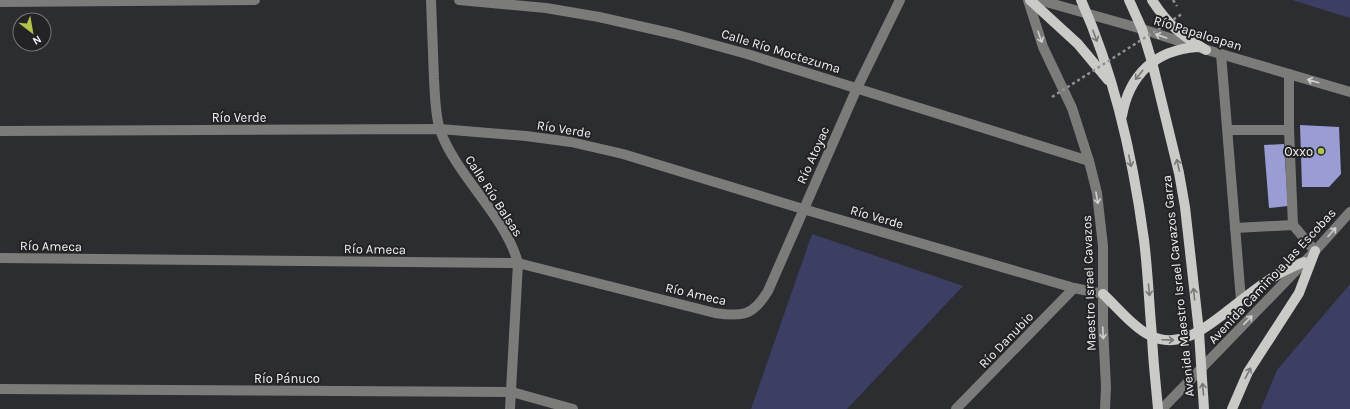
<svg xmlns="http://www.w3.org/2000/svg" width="1350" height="409" viewBox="0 0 1350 409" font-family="Karla,sans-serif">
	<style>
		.green { fill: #3c3e64 }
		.building { fill: #999dd4 }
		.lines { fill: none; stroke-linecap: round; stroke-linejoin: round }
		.path { stroke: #929395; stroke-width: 2.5; stroke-dasharray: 3 3; stroke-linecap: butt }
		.minor { stroke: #7b7c7a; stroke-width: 10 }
		.major { stroke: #cacbc7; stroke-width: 10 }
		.path-bridge { stroke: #929395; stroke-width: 2.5; stroke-dasharray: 3 3; stroke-linecap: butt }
		.oneway { stroke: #767776 }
		.oneway2 { stroke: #cecfcf }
		.poi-dot { fill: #b3c24b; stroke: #232326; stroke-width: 1.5 }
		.labels { text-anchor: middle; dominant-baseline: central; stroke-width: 4; stroke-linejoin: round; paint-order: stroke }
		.street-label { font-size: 13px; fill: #f2f2f4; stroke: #232326 }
		.poi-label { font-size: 13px; fill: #f2f2f4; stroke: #232326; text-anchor: end }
	</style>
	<rect width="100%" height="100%" fill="#2c2d30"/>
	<g class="green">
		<path d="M1292,0H1350V18Z"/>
		<path d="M812,234L963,286L847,409H751Z"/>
		<path d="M1350,284V409H1261L1277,370Z"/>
	</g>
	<g class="building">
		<path d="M1300,125L1339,127L1341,174L1329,187H1302Z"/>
		<path d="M1284,144L1288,206L1269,208L1264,145Z"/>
	</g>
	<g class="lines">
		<path class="path" d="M1173,0L1177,6"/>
		<g class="minor">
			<path d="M431,0C432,26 433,53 434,79C435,95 435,114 440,130C457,177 505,215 518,263L510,409"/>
			<path d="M459,0L546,8L599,17L674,34L747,54L1089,161"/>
			<path d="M1028,0L1043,47L1072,108L1089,161L1097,193L1103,246V326L1106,387L1105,409"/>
			<path d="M1039,0L1142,29L1197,47L1350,92"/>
			<path d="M0,2L255,0"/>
			<path d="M1221,54L1241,300"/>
			<path d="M1289,74V130L1293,225"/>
			<path d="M1228,130H1289"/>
			<path d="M0,131L440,129L526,136L571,142L623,154L803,209L1074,288L1103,294"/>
			<path d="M1235,228L1293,225L1315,251"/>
			<path d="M0,258L518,263L715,313C742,317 753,316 768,291L857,88L900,0"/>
			<path d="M0,389L512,392L573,409"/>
			<path d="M956,409L1074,288"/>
			<path d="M1162,409L1315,251L1350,212"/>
		</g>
		<g class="major">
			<path d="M1030,0L1078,44L1108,80"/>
			<path d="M1081,0C1115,76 1133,158 1144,240C1148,272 1149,304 1152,336C1153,361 1156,385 1158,409"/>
			<path d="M1129,0L1142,29L1152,62L1179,173L1185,207L1199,332L1204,409"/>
			<path d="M1152,0C1168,25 1181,35 1206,50"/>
			<path d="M1122,116C1129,75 1155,50 1197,47"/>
			<path d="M1103,294C1117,307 1135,329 1151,336C1181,350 1208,326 1230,309C1242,300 1254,290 1266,282C1278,273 1291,267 1304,262"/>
			<path d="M1232,409L1248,372L1299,293L1315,251"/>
		</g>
		<path class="path-bridge" d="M1052,97L1182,14"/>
	</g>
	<defs><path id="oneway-shaft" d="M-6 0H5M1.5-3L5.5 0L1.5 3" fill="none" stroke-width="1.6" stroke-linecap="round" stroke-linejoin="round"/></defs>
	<g class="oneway">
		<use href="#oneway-shaft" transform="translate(1095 36) rotate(70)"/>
		<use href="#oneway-shaft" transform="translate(1139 75) rotate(129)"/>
		<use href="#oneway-shaft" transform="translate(1130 161) rotate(78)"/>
		<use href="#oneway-shaft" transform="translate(1178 165) rotate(-103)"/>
		<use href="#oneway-shaft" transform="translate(1149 290) rotate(85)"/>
		<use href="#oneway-shaft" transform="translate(1194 294) rotate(-96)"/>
		<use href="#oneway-shaft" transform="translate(1168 340) rotate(2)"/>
		<use href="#oneway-shaft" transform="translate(1248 373) rotate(-63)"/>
		<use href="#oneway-shaft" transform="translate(1203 389) rotate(-95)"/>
	</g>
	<g class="oneway2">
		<use href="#oneway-shaft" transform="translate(1161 36) rotate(-161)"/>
		<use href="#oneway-shaft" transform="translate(1040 37) rotate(70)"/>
		<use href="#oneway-shaft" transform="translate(1313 81) rotate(-164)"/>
		<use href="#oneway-shaft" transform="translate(1097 198) rotate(80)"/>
		<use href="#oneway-shaft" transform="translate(1332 232) rotate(-48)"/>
		<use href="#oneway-shaft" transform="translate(1248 320) rotate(-46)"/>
		<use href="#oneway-shaft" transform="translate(1103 333) rotate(87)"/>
	</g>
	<circle class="poi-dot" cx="1321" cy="151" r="4"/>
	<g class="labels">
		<g class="street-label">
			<text transform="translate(1198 33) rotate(17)">Río Papaloapan</text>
			<text transform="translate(781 51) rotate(17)">Calle Río Moctezuma</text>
			<text x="239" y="117">Río Verde</text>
			<text transform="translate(564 129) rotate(9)">Río Verde</text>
			<text transform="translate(813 155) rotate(-66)">Río Atoyac</text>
			<text transform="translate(494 196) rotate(57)">Calle Río Balsas</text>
			<text transform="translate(877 217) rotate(16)">Río Verde</text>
			<text transform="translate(51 246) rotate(1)">Río Ameca</text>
			<text transform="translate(375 249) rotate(1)">Río Ameca</text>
			<text transform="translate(1272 276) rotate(-47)">Avenida Camino a las Escobas</text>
			<text transform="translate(1089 283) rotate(-92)">Maestro Israel Cavazos</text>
			<text transform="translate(1178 286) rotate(-96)">Avenida Maestro Israel Cavazos Garza</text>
			<text transform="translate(696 294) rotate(13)">Río Ameca</text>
			<text transform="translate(1006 340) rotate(-46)">Río Danubio</text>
			<text x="287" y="378">Río Pánuco</text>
		</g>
		<g class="poi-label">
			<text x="1313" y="151">Oxxo</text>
		</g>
	</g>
	<g transform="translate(32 32) rotate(149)"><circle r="19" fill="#232326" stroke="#767678"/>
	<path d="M0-3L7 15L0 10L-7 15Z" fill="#b3c24b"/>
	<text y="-6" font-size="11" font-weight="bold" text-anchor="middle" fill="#f2f2f4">N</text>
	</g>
</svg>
